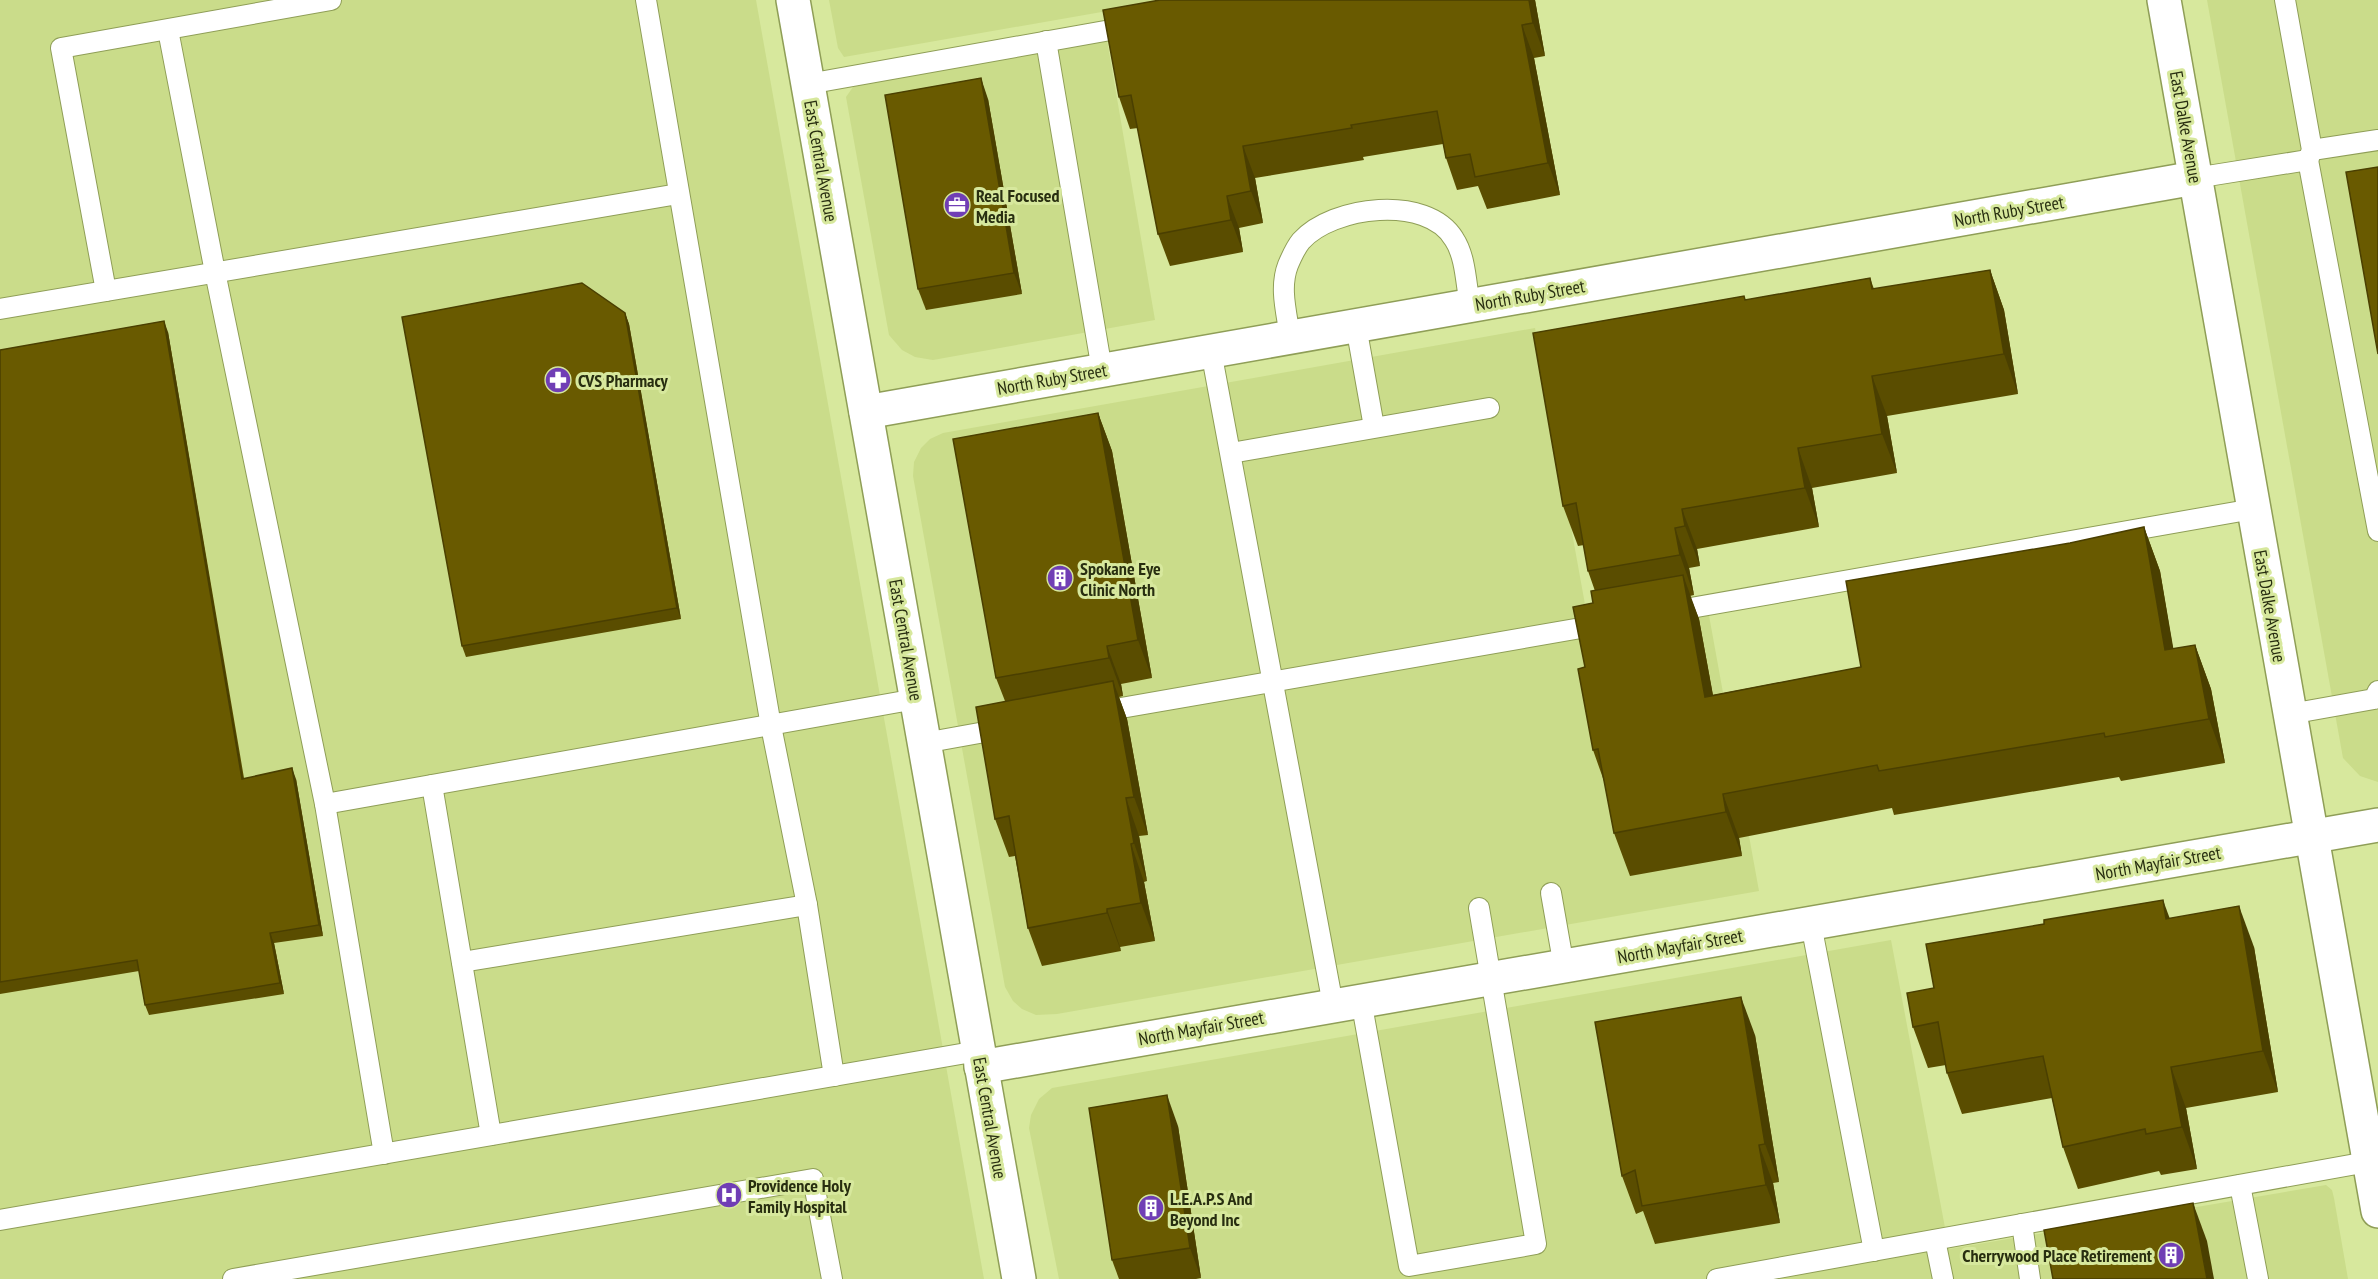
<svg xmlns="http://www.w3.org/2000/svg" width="2378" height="1279" viewBox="0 0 2378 1279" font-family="'PT Sans Narrow',sans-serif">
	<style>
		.built { fill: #cadc8a }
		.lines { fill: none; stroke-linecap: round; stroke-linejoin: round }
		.lane-casing { stroke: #8f9e57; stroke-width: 22 }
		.street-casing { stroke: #8f9e57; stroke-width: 36 }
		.secondary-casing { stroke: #8f9e57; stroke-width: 36 }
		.lane { stroke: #fff; stroke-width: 20 }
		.street { stroke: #fff; stroke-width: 33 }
		.secondary { stroke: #fff; stroke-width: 33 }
		.wall { fill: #5a4d00 }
		.shaded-wall { fill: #4a3f00 }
		.building { fill: #695a00; stroke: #4a3f00; stroke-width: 1.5 }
		.labels { text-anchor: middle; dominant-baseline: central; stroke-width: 6; stroke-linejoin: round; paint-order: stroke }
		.street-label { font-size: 18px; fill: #282e10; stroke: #d7e89d }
		.poi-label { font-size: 18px; font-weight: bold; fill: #282e10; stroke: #d7e89d; text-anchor: start }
	</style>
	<rect width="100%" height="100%" fill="#d7e89d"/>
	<g class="built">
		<path d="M0,0H756L984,1279H0Z"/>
		<path d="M829,0H1170L844,57L838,48Z"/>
		<path d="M2207,0H2378V782L2360,776L2343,758Z"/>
		<path d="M1107,40L1155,320L933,360L915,357L902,350L889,335L846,97L853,87L863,84Z"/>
		<path d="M1535,328L1590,632L1708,610L1759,891L1057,1014L1036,1015L1022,1009L1013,1001L1005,987L913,476L914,462L921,448L930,439L943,433Z"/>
		<path d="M1891,940L1949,1249L2326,1185L2332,1190L2334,1198L2348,1279H1059L1029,1128L1031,1115L1039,1099L1052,1088Z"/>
	</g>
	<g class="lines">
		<defs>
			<g id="lane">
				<path d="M646,0L771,726L807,905L834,1076"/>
				<path d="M168,30L215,272L325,804L384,1154"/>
				<path d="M1046,41L1102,370"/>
				<path d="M808,84L1133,26"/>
				<path d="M2312,150L2378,140"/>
				<path d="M2308,160L2378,531"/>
				<path d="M2195,178L2308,160L2312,150L2285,0"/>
				<path d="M106,291L61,48L331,0"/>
				<path d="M0,309L678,194"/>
				<path d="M1356,326L1374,427"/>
				<path d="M1290,337C1287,314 1279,288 1288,265C1291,258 1296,247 1301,241C1332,206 1427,194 1454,239C1466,257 1466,285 1470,306"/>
				<path d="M1211,351L1333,1005"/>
				<path d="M1231,453L1489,408"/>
				<path d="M1668,612L2253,509"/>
				<path d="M1098,712L1604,624"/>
				<path d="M2290,714L2374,699L2378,691"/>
				<path d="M924,743L1007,728"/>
				<path d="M432,785L491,1135"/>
				<path d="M325,804L916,699"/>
				<path d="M1551,893L1564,967"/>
				<path d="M1811,924L1874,1251"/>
				<path d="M462,962L807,905"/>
				<path d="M1361,1000L1409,1266L1536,1244L1479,908"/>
				<path d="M2240,1185L2258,1279"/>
				<path d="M0,1220L978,1051"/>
				<path d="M2022,1224L2030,1279"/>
				<path d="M1935,1240L1943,1279"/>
				<path d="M233,1279L813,1179L832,1279"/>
				<path d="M1717,1279L2378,1160"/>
			</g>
			<g id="street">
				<path d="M2164,0L2378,1211"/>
				<path d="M866,412L2195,178"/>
				<path d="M981,1067L2378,825"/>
			</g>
			<path id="secondary" d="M793,0L1019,1279"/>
		</defs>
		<use href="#lane" class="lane-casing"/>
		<use href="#street" class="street-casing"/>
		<use href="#secondary" class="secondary-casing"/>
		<use href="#lane" class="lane"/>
		<use href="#street" class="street"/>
		<use href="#secondary" class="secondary"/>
	</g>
	<g class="wall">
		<path d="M1535,0L1545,56L1534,58L1560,195L1487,209L1478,186L1457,190L1446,158L1443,144L1363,157L1364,160L1255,178L1263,223L1239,228L1243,252L1170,266L1158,234L1138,128L1130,129L1119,97Z"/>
		<path d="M988,99L1022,294L926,310L918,289Z"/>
		<path d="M1990,270L2004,310L2018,394L1887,416L1897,473L1812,488L1819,527L1697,549L1700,566L1689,568L1694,595L1690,596L1699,619L1713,695L1861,667L2070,543L2144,527L2160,571L2173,649L2195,645L2211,689L2225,763L2121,781L2119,777L1894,815L1892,808L1739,838L1742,856L1630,876L1614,833L1605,784L1593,750L1585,667L1595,591L1588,571L1584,545L1578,546L1563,506L1745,300L1870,278L1874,289Z"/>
		<path d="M625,313L629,324L681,619L466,657L462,646Z"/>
		<path d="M168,332L244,778L296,779L323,936L274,943L284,994L149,1015L145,1005L139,971L0,994V350Z"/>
		<path d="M1098,413L1112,451L1152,678L1121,684L1123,696L1119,697L1127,719L1148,835L1139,836L1147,881L1144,882L1155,941L1120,947L1121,951L1042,966L1028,928L1015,856L1009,857L995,819L1005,701L996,678Z"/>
		<path d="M2170,918L2254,947L2278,1092L2186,1108L2197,1169L2161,1175L2159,1171L2078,1189L2063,1147L2052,1098L1962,1114L1947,1073L1946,1065L1928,1068L1913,1027L1934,988Z"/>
		<path d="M1755,1035L1779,1182L1773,1183L1780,1223L1655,1244L1643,1211L1636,1214L1622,1176Z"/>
		<path d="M1178,1126L1201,1278L1196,1279H1119L1112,1260Z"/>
	</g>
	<g class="shaded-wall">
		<path d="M1529,0H1535L1545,56L1533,23Z"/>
		<path d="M1522,25L1534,58L1560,195L1548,163Z"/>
		<path d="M981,78L988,99L1022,294L1014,273Z"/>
		<path d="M1243,146L1255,178L1263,223L1251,191Z"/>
		<path d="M1227,196L1239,228L1243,252L1231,220Z"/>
		<path d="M1990,270L2004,310L2018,394L2004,354Z"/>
		<path d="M625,313L629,324L681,619L677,608Z"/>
		<path d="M164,321L168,332L245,790L242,779Z"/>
		<path d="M1872,376L1887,416L1897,473L1882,434Z"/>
		<path d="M1098,413L1112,451L1152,678L1138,640Z"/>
		<path d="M1798,448L1812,488L1819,527L1805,488Z"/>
		<path d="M1682,509L1697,549L1700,566L1685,526Z"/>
		<path d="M2144,527L2160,571L2181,693L2165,650Z"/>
		<path d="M1675,528L1689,568L1694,595L1680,555Z"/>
		<path d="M1683,575L1699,619L1721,740L1705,697Z"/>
		<path d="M2195,645L2211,689L2225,763L2209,719Z"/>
		<path d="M1107,646L1121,684L1123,696L1109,658Z"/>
		<path d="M1113,681L1127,719L1148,835L1134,797Z"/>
		<path d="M292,768L296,779L323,936L319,925Z"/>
		<path d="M1723,794L1739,838L1742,856L1726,812Z"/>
		<path d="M1126,798L1139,836L1147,881L1134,843Z"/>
		<path d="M1131,844L1144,882L1155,941L1141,903Z"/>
		<path d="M2163,900L2178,941L2166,919Z"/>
		<path d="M2239,906L2254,947L2278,1092L2263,1051Z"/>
		<path d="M1107,909L1120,947L1121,951L1107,913Z"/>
		<path d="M270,933L274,943L284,994L280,983Z"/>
		<path d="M1741,997L1755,1035L1779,1182L1765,1144Z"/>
		<path d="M2171,1067L2186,1108L2197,1169L2182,1127Z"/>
		<path d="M1167,1095L1178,1126L1201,1278L1190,1248Z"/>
		<path d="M1759,1145L1773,1183L1780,1223L1766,1185Z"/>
		<path d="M2193,1203L2207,1241L2214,1279H2207Z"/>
	</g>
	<g class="building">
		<path d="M1160,0H1529L1533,23L1522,25L1548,163L1475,177L1470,154L1446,158L1437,111L1351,125L1352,128L1243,146L1251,191L1227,196L1231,220L1158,234L1131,95L1119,97L1103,10Z"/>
		<path d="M981,78L1014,273L918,289L885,95Z"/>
		<path d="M2378,167V354L2346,172Z"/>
		<path d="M1990,270L2004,354L1872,376L1882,434L1798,448L1805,488L1682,509L1685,526L1675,528L1680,555L1588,571L1576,503L1563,506L1533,333L1744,296L1745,300L1870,278L1872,289Z"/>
		<path d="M582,283L625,313L677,608L462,646L402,317Z"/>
		<path d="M164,321L242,779L292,768L319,925L270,933L280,983L145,1005L137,960L0,982V350Z"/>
		<path d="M1098,413L1138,640L1107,646L1109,658L996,678L953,439Z"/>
		<path d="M2144,527L2165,650L2195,645L2209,719L2105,737L2104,733L1879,771L1877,765L1723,794L1726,812L1614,833L1598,749L1593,750L1578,669L1585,667L1573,607L1593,603L1591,591L1683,575L1705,697L1861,667L1846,581L2070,543Z"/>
		<path d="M1113,681L1134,797L1126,798L1134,843L1131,844L1141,903L1107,909V913L1028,928L1009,816L995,819L976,707Z"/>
		<path d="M2163,900L2166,919L2239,906L2263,1051L2171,1067L2182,1127L2146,1134L2145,1129L2063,1147L2043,1056L1947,1073L1938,1022L1913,1027L1907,993L1934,988L1926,944L2044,924V920Z"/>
		<path d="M1741,997L1765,1144L1759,1145L1766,1185L1642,1206L1635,1170L1622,1176L1595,1022Z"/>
		<path d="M1167,1095L1190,1248L1112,1260L1089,1108Z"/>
		<path d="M2193,1203L2207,1279H2053L2044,1230Z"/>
	</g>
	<defs>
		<symbol id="office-disc" viewBox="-11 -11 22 22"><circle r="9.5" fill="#703eb5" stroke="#d7e89d"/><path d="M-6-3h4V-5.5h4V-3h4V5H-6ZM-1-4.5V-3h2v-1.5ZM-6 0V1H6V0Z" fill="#fff"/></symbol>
		<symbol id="pharmacy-disc" viewBox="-11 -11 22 22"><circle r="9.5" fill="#703eb5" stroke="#d7e89d"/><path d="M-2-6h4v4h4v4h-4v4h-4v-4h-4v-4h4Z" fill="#fff"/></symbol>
		<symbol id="building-disc" viewBox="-11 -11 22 22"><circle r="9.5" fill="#703eb5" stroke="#d7e89d"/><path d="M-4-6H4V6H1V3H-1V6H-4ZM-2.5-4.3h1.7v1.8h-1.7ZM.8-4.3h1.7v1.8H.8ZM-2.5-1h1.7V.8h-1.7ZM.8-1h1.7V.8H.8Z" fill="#fff"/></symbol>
		<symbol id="hospital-disc" viewBox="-11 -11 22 22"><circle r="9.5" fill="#703eb5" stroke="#d7e89d"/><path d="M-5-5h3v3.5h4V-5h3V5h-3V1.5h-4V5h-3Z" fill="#fff"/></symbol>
	</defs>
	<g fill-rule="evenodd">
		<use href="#office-disc" x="942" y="190" width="30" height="30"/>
		<use href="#pharmacy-disc" x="543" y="365" width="30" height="30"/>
		<use href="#building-disc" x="1045" y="563" width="30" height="30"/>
		<use href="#hospital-disc" x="714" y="1180" width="30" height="30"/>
		<use href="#building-disc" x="1136" y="1193" width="30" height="30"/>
		<use href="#building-disc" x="2156" y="1240" width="30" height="30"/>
	</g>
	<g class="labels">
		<g class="street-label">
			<text transform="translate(2186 127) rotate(80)">East Dalke Avenue</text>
			<text transform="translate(821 161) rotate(80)">East Central Avenue</text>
			<text transform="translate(2009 211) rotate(-10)">North Ruby Street</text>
			<text transform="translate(1530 295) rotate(-10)">North Ruby Street</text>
			<text transform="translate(1052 379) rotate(-10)">North Ruby Street</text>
			<text transform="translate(2270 606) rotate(80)">East Dalke Avenue</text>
			<text transform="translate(906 640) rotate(80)">East Central Avenue</text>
			<text transform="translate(2158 863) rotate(-10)">North Mayfair Street</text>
			<text transform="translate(1680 946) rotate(-10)">North Mayfair Street</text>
			<text transform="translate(1201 1028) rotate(-10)">North Mayfair Street</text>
			<text transform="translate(990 1118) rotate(80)">East Central Avenue</text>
		</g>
		<g class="poi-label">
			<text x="976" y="195">Real Focused<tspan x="976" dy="21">Media</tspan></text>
			<text x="578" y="380">CVS Pharmacy</text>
			<text x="1080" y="568">Spokane Eye<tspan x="1080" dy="21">Clinic North</tspan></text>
			<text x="748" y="1185">Providence Holy<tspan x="748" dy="21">Family Hospital</tspan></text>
			<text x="1170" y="1198">L.E.A.P.S And<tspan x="1170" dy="21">Beyond Inc</tspan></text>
			<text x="2152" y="1255" text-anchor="end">Cherrywood Place Retirement</text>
		</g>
	</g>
</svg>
